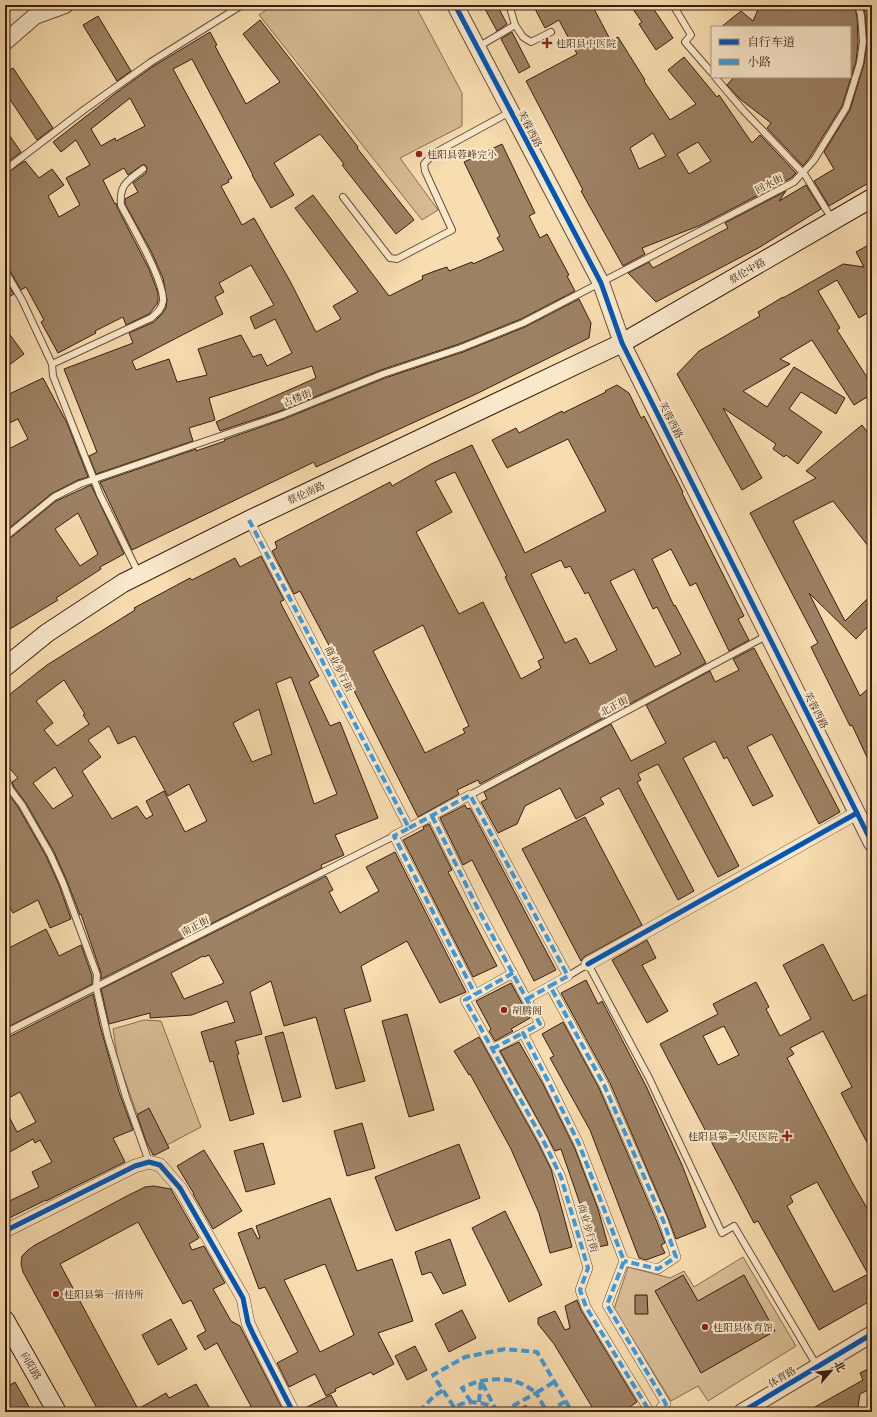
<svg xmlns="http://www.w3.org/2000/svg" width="877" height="1417" viewBox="0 0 877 1417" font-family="'Libre Caslon Text','Noto Serif SC',serif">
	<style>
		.green { fill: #d8bc95; stroke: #896c52 }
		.water { fill: #b79c79; stroke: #85694f }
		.building { fill: #9d8163; stroke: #3a1d0f; fill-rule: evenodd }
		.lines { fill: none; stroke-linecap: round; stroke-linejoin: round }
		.service-casing { stroke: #6a4d37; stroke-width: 8 }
		.pedestrian-casing { stroke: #6a4d37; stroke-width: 10 }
		.minor-casing { stroke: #6a4d37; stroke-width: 14 }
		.tertiary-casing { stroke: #6a4d37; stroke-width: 18 }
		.secondary-casing { stroke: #3a1d0f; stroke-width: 20 }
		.service { stroke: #fae9cc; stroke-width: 6 }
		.pedestrian { stroke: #fae9cc; stroke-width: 9 }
		.minor { stroke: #fae9cc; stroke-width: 13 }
		.tertiary { stroke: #fae9cc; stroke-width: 16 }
		.secondary { stroke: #fae9cc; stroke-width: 18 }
		.quiet { stroke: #3e9bde; stroke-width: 4; stroke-dasharray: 8 4; stroke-linecap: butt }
		.cycleway-casing { stroke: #fae9cc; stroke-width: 8 }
		.cycleway { stroke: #0057b8; stroke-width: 5 }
		.poi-dot { fill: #8f2418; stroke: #fae9cc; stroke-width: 1.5 }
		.labels { text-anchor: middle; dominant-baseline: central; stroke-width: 4; stroke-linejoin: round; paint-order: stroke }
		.poi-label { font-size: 10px; fill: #3a1d0f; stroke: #fae9cc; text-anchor: start }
		.street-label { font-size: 10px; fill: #3a1d0f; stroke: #fae9cc }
	</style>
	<rect width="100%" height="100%" fill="#f8ddb0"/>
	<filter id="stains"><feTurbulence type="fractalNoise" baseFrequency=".005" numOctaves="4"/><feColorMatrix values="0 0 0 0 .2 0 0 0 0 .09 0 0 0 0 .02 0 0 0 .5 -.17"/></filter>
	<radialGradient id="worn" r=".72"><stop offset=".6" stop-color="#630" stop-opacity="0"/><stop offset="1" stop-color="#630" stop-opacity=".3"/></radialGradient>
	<g class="green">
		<path d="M273,5H386L388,8L393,5H415L462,93V126L400,158L438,210L422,220L259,15Z"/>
		<path d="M144,1020L161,1021L201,1127L167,1145L149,1109L137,1114L118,1061L113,1029Z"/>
		<path d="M743,1257L796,1346L708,1401L698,1386L671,1401L614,1309L628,1267L670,1278L684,1271L694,1287Z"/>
	</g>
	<path class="water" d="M526,1405L530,1412H513Z"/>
	<g class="building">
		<path d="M492,5H497L507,24L497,31L485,9Z"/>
		<path d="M533,5H592L611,41L618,37L645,80L644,81L670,120L696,104L668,70L684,57L717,97L719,95L752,143L760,135L796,173L791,178L701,225L642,248L645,254L623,266L581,191L583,190L526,81L577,54L559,20L545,28ZM653,133L666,156L639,169L630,148ZM698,142L711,161L689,174L677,154Z"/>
		<path d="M630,5H651L673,38L656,50L639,24L642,22Z"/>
		<path d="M760,5H854L857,16L858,42L856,62L842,106L810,157L803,166L767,128L771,123L740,99L727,85L734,77H850V27H721L741,11L753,21Z"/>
		<path d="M863,5H872V181L829,206L814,181L834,169L824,152L850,110L864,64L867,42L865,15Z"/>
		<path d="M98,16L131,71L117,81L83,25Z"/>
		<path d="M260,20L358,147L357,148L414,220L396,234L342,165L344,164L320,134L274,163L294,195L271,208L252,175H253L192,59L173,69L232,178L228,180L229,182L221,186L242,225L254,218L290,281L316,332L341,319L333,306L358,292L295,208L313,195L389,296L423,279L422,276L435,271L447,267L449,271L472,262L473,264L504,250L497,238L500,236L464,162L502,144L535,213L529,216L540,238L547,234L569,275L567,276L575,291L521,319L459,344L381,370L280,411L220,431L216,422L316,378L312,366L209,398L215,420L189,428L193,441L96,474L89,456L97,452L64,369L133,343L129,333L154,322L162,314L166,308L167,300L163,278L151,251L125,204V199L138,192L133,183L146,173L147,168L145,165H142L128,175L124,168L103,180L115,204L116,203L117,207L149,269L158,293V301L157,304L149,314L126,325L123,317L95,331L96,333L58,353L41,322L44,320L26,287L21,290L9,269L5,267V174L25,161L39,178L52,169L64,185L48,196L59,217L80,205L66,178L90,165L76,140L61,152L53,142L116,93L152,67L210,32L217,45L215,46L246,104L280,82L243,34ZM130,98L145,126L116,141L115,138L101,146L91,129ZM251,265L274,305L250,317L255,329L275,319L292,353L267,366L261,354L253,357L241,335L198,349L207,375L177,382L169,359L136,370L132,361L223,314L215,297L224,292L219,283Z"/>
		<path d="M512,32L530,67L519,73L501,39Z"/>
		<path d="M13,68L53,128L37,140L5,92V73Z"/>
		<path d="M5,129L21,152L5,164Z"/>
		<path d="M806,185L821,209L760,247L656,302L628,273L649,262L653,268L728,228L725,223L786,191L779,201Z"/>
		<path d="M872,243V310L859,318L837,280L818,291L840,328L837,330L872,385V394L854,405L812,340L780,359L790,364L743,391L767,407L794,367L845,398L836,414L801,392L789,409L822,432L798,464L786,455L784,457L773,449L776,444L723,408L762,478L742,490L677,374L699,351L760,316L758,312L783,297V298L843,264L864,267L856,252Z"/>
		<path d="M5,280L14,294L5,299Z"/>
		<path d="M579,299L591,323L589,338L474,395L316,467L314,462L132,550L100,482L196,449V451L225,441L224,440L284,419L385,378L463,352L525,327Z"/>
		<path d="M5,328L24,354L5,368Z"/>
		<path d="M43,378L67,423L88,477L78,480L51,494L7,530L5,528V451L28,439L18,419L9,423L5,416V396Z"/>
		<path d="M617,385L629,393L641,418L644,416L683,492L682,493L744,616L738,619L749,640L729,651L696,583L690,586L671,549L652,559L674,606L675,605L706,663L480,784L478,780L457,790L459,794L418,817L342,667L341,668L300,591L294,594L272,551L277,548L275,542L390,482L392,486L431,464L472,445L525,553L606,511L568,439L507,468L492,440L516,428L519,433L562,411L563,413L606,392L605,391ZM455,472L507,576L505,577L544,658L538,661L541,668L521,679L483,602L459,614L416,532L452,512L435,481ZM561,560L565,568L570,566L585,594L588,592L617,650L590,664L576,638L565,643L531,574ZM634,569L653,609L657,607L681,654L655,667L610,581ZM423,625L469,726L463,729L465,733L425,753L373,651Z"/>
		<path d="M862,425L872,438V551L833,501L793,521L845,621L872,594V622L856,639L809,593L860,696L872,685V768L852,725L850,726L811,647L818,643L750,513L816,478L806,471Z"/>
		<path d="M91,485L124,554L100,567L101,569L56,598L58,600L5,632V541L8,540L56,501ZM78,513L98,554L80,566L55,529Z"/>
		<path d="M261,556L284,600L280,602L319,676L309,682L330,726L340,722L378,818L335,835L344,855L321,865L322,868L101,979V973L81,914L80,915L67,881L54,852L26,803L14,787L12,782L18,778L5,763V698L47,665L135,610L134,608L190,578L192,580L235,558L240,567ZM291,677L337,794L314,804L276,683ZM64,680L85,714L83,715L89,724L57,746L44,730L53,723L36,701ZM259,709L272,754L252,762L233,723ZM109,726L118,744L135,736L168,796L189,784L207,821L185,832L164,791L146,801L153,815L146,819L137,806L112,819L82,771L101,757L88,740ZM55,767L73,796L53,809L33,783Z"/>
		<path d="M754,648L840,812L819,824L772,734L747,747L773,796L753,806L727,757L724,759L715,741L683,758L739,866L718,877L658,764L638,774L641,780L637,782L694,891L678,900L619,788L600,798L604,804L576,819L560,788L525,806L517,824L498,833L481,802L487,799L484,792L611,724L631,761L666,743L646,705L710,671L715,682L739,670L733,659Z"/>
		<path d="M5,789L18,807L46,856L59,885L71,919L50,928L38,900L13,913L5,898V895L9,893L5,885Z"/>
		<path d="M465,805L467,809L470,808L556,970L534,981L472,860L463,865L440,818Z"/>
		<path d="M585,817L642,925L584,957L581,961L522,849Z"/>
		<path d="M429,824L452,870L448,872L497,966L473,977L403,840L424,829L423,827Z"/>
		<path d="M395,852L466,992L440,1003L407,941L361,966L371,1001L344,1009L365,1081L336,1089L316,1017L284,1026L271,981L250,992L262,1034L235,1041L239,1054L237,1055L254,1114L230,1121L213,1061L210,1062L201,1032L235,1022L227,1001L192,1015L150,1018V1013L109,1024L101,989L326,876L333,890L329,892L340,913L379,891L366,867ZM209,955L224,983L184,999L171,973L203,956L204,957Z"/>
		<path d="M46,929L59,956L81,945L92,976V984L8,1027L5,1021V950Z"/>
		<path d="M647,940L656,958L642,965L668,1011L647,1023L612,960Z"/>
		<path d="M823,944L853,1001L868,994L872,1002V1152L841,1093L852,1087L823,1031L790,1048L794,1054L787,1058L852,1182L872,1217V1300L819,1330L758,1221L754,1223L660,1044L718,1014L713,1004L756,982L769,1007L766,1009L780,1036L811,1019L783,965ZM724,1026L739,1055L718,1065L703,1036ZM817,1182L868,1274L834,1292L787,1206L793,1202L790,1196Z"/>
		<path d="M586,980L598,1004L602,1001L646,1086L682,1165L706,1227L676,1239L668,1218L610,1083L561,993Z"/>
		<path d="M511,983L530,1018L511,1029L513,1031L495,1041L489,1031L491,1029L476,1001Z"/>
		<path d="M93,994L100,1026L119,1092L133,1130L113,1138L125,1162L46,1201V1200L5,1220V1203L39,1187L32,1172L52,1162L40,1140L35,1143L33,1139L8,1153L5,1147V1109L17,1132L36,1122L20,1092L5,1100V1039Z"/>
		<path d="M407,1014L434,1110L409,1117L382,1021Z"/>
		<path d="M563,1022L599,1088L657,1222L665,1243L661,1245L665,1253L646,1260L639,1258L590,1130L550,1058L554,1056L542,1034Z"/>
		<path d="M283,1032L301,1097L283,1102L265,1037Z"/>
		<path d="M479,1037L538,1143L551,1169L572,1247L550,1253L539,1213L511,1149L470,1074L469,1075L454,1051Z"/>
		<path d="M519,1042L543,1084L575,1149L598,1209L608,1245L593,1248L587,1224L561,1149L555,1151L500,1051Z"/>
		<path d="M149,1108L169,1148L155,1155H153L146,1141L137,1115Z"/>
		<path d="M362,1123L375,1168L347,1176L334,1131Z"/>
		<path d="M263,1143L275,1184L246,1192L234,1151Z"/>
		<path d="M459,1144L480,1198L396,1231L375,1177Z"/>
		<path d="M204,1150L242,1211L213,1229L193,1194H194L177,1166Z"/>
		<path d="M154,1186L171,1189L173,1193L199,1238L189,1244L192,1250L204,1246L225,1283L213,1289L231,1321L240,1326L284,1412H254L217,1343L205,1350L197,1336L206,1331L191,1300L183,1304L138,1222L60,1264L138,1409L166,1393L169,1398L196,1384L212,1412H99L23,1272L21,1264L22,1256L28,1250L35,1245L125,1197L145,1187Z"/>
		<path d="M330,1198L357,1271L392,1259L413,1321L378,1333L394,1364L373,1375L371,1372L335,1389L336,1391L326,1396L315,1374L289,1387L277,1363L298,1352L265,1287L259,1289L238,1233L252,1228L258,1239L260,1238L256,1226ZM325,1264L354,1335L320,1352L284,1280Z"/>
		<path d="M505,1211L542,1285L509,1302L472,1228Z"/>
		<path d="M450,1239L466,1285L443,1294L431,1272L422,1275L415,1252Z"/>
		<path d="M683,1275L698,1301L744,1275L775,1331L701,1373L655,1291Z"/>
		<path d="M635,1295H647L648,1314H635Z"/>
		<path d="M577,1300L581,1310L637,1402L622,1412H595L554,1344L538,1324V1318L555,1311L565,1330L570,1328L565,1306Z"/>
		<path d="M462,1310L476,1338L449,1352L435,1324Z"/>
		<path d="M171,1319L187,1349L158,1365L142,1335Z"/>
		<path d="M415,1346L427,1370L407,1380L395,1356Z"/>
		<path d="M872,1367V1398L868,1390L860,1394L858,1407L849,1412H806L863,1380L860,1373Z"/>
		<path d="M15,1382L32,1412H5V1388Z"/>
		<path d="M331,1395L340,1412H301V1410Z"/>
	</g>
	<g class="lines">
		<defs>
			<g id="service">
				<path d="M673,5L691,35L685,42L712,73"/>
				<path d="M515,25L523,37L531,42L551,32"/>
				<path d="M478,47L515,25L511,11L512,5"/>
				<path d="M715,77L743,110L805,175L832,219"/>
				<path d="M5,170L85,109L151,62L242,5"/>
				<path d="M343,197L390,258L397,259L452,230L425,171L424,164L433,154L510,112"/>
				<path d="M5,271L22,300L52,364L53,376L100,495L139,574"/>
				<path d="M52,364L151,318C157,313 162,309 163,301C164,280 132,226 121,205C119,184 128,181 143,169"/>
				<path d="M5,537L54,497L80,484L282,415L383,374L461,348L523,323L794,182L814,160L846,108L860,63L863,42L861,15L858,5"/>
				<path d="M5,776L10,789L22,805L50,854L63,883L97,975L96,987L108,1038L126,1097L149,1162"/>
				<path d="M470,795L768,635"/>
				<path d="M568,976L588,964L649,1078L722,1233L734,1226L817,1366"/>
				<path d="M5,1033L394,836"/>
			</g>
			<g id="pedestrian">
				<path d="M249,520L409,828L394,836L475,994"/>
				<path d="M432,816L478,909L540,1024L523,1033L548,1081L579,1144L624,1261L607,1305L666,1404L661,1407L664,1412"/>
				<path d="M409,828L470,795L568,976L550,986L604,1085L663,1220L676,1257L658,1269L624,1261"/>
				<path d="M513,973L465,1000L543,1140L561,1177L588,1268L580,1290L586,1307L650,1412"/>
				<path d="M527,999L550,986"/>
				<path d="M492,1049L523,1033"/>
			</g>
			<g id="minor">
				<path d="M588,964L857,813"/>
				<path d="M5,1231L135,1166L149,1162L160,1165L180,1188L243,1298L248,1323L254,1336L293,1412"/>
			</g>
			<g id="tertiary">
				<path d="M455,5L601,283L622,343L872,843"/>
				<path d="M5,42L35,16L65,5"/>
				<path d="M742,1412L872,1334"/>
			</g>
			<g id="secondary">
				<path d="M5,667L47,633L123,583L249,520L622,343L872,198"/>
				<path d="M5,1320L57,1412"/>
			</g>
		</defs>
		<use href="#service" class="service-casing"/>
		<use href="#pedestrian" class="pedestrian-casing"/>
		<use href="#minor" class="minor-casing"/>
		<use href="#tertiary" class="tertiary-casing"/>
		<use href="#secondary" class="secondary-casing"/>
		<use href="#service" class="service"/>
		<use href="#pedestrian" class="pedestrian"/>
		<use href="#minor" class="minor"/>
		<use href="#tertiary" class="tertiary"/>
		<use href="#secondary" class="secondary"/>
		<g class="quiet">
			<path d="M249,520L409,828L394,836L475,994"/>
			<path d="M432,816L478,909L540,1024L523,1033L548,1081L579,1144L624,1261L607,1305L666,1404L661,1407L664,1412"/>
			<path d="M409,828L470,795L568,976L550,986L604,1085L663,1220L676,1257L658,1269L624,1261"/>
			<path d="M513,973L465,1000L543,1140L561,1177L588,1268L580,1290L586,1307L650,1412"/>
			<path d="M527,999L550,986"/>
			<path d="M492,1049L523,1033"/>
			<path d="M471,1402L462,1388C485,1376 516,1375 536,1393L554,1382"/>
			<path d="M479,1402L481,1381L495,1408"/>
			<path d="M454,1407L433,1375L465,1357L505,1349L537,1352L572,1412"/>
			<path d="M419,1412L433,1397L443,1390"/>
			<path d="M447,1412C465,1398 483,1400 502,1412"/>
			<path d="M502,1412L536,1393L547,1412"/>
			<path d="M548,1412L566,1401"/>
		</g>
		<defs>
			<g id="cycleway">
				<path d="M455,5L601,283L622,343L872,843"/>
				<path d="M588,964L857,813"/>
				<path d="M5,1231L135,1166L149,1162L160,1165L180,1188L243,1298L248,1323L254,1336L293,1412"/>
				<path d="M742,1412L872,1334"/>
			</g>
		</defs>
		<use href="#cycleway" class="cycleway-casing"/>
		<use href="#cycleway" class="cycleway"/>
	</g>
	<g class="poi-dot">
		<path d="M545 37h4v4h4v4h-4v4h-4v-4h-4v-4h4z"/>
		<circle cx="419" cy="154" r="4"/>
		<circle cx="504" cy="1010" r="4"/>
		<path d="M785 1130h4v4h4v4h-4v4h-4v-4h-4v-4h4z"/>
		<circle cx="56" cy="1294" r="4"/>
		<circle cx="705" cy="1327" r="4"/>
	</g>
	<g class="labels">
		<g class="poi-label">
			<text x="556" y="43">桂阳县中医院</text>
			<text x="427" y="154">桂阳县蓉峰完小</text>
			<text x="512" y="1010">胡腾阁</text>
			<text x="778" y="1136" text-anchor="end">桂阳县第一人民医院</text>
			<text x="64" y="1294">桂阳县第一招待所</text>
			<text x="713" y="1327">桂阳县体育馆</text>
		</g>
		<g class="street-label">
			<text transform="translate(530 129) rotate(62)">芙蓉西路</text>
			<text transform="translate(769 184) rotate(-27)">回水街</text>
			<text transform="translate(747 271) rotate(-30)">蔡伦中路</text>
			<text transform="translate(297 398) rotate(-22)">古楼街</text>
			<text transform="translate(671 420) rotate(63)">芙蓉西路</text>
			<text transform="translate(306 493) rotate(-25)">蔡伦南路</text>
			<text transform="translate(339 669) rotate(63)">商业步行街</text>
			<text transform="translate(614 706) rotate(-28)">北正街</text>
			<text transform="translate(816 710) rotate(63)">芙蓉西路</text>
			<text transform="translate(195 926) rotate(-27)">南正街</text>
			<text transform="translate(588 1228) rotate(74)">商业步行街</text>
			<text transform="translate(31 1366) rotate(60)">向阳路</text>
			<text transform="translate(782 1377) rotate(-31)">体育路</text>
		</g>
	</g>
	<rect width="877" height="1417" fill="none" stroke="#f8ddb0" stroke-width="20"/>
	<rect x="6" y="6" width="865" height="1405" fill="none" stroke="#3a1d0f" stroke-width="2"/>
	<rect x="10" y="10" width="857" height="1397" fill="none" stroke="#3a1d0f"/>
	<rect x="711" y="26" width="140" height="52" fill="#fae9cc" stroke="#ad9780"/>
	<rect x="719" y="39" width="20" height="6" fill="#0057b8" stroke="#ad9780"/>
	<text x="747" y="46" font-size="12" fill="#3a1d0f">自行车道</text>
	<rect x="719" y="59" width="20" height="6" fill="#3e9bde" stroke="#ad9780"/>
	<text x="747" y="66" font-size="12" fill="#3a1d0f">小路</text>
	<g transform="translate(831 1371) rotate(62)" stroke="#fae9cc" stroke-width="3" paint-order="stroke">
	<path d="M0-3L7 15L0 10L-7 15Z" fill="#3a1d0f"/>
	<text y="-6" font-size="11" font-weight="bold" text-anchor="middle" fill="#3a1d0f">北</text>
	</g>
	<rect width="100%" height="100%" filter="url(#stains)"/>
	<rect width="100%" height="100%" fill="url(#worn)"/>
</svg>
